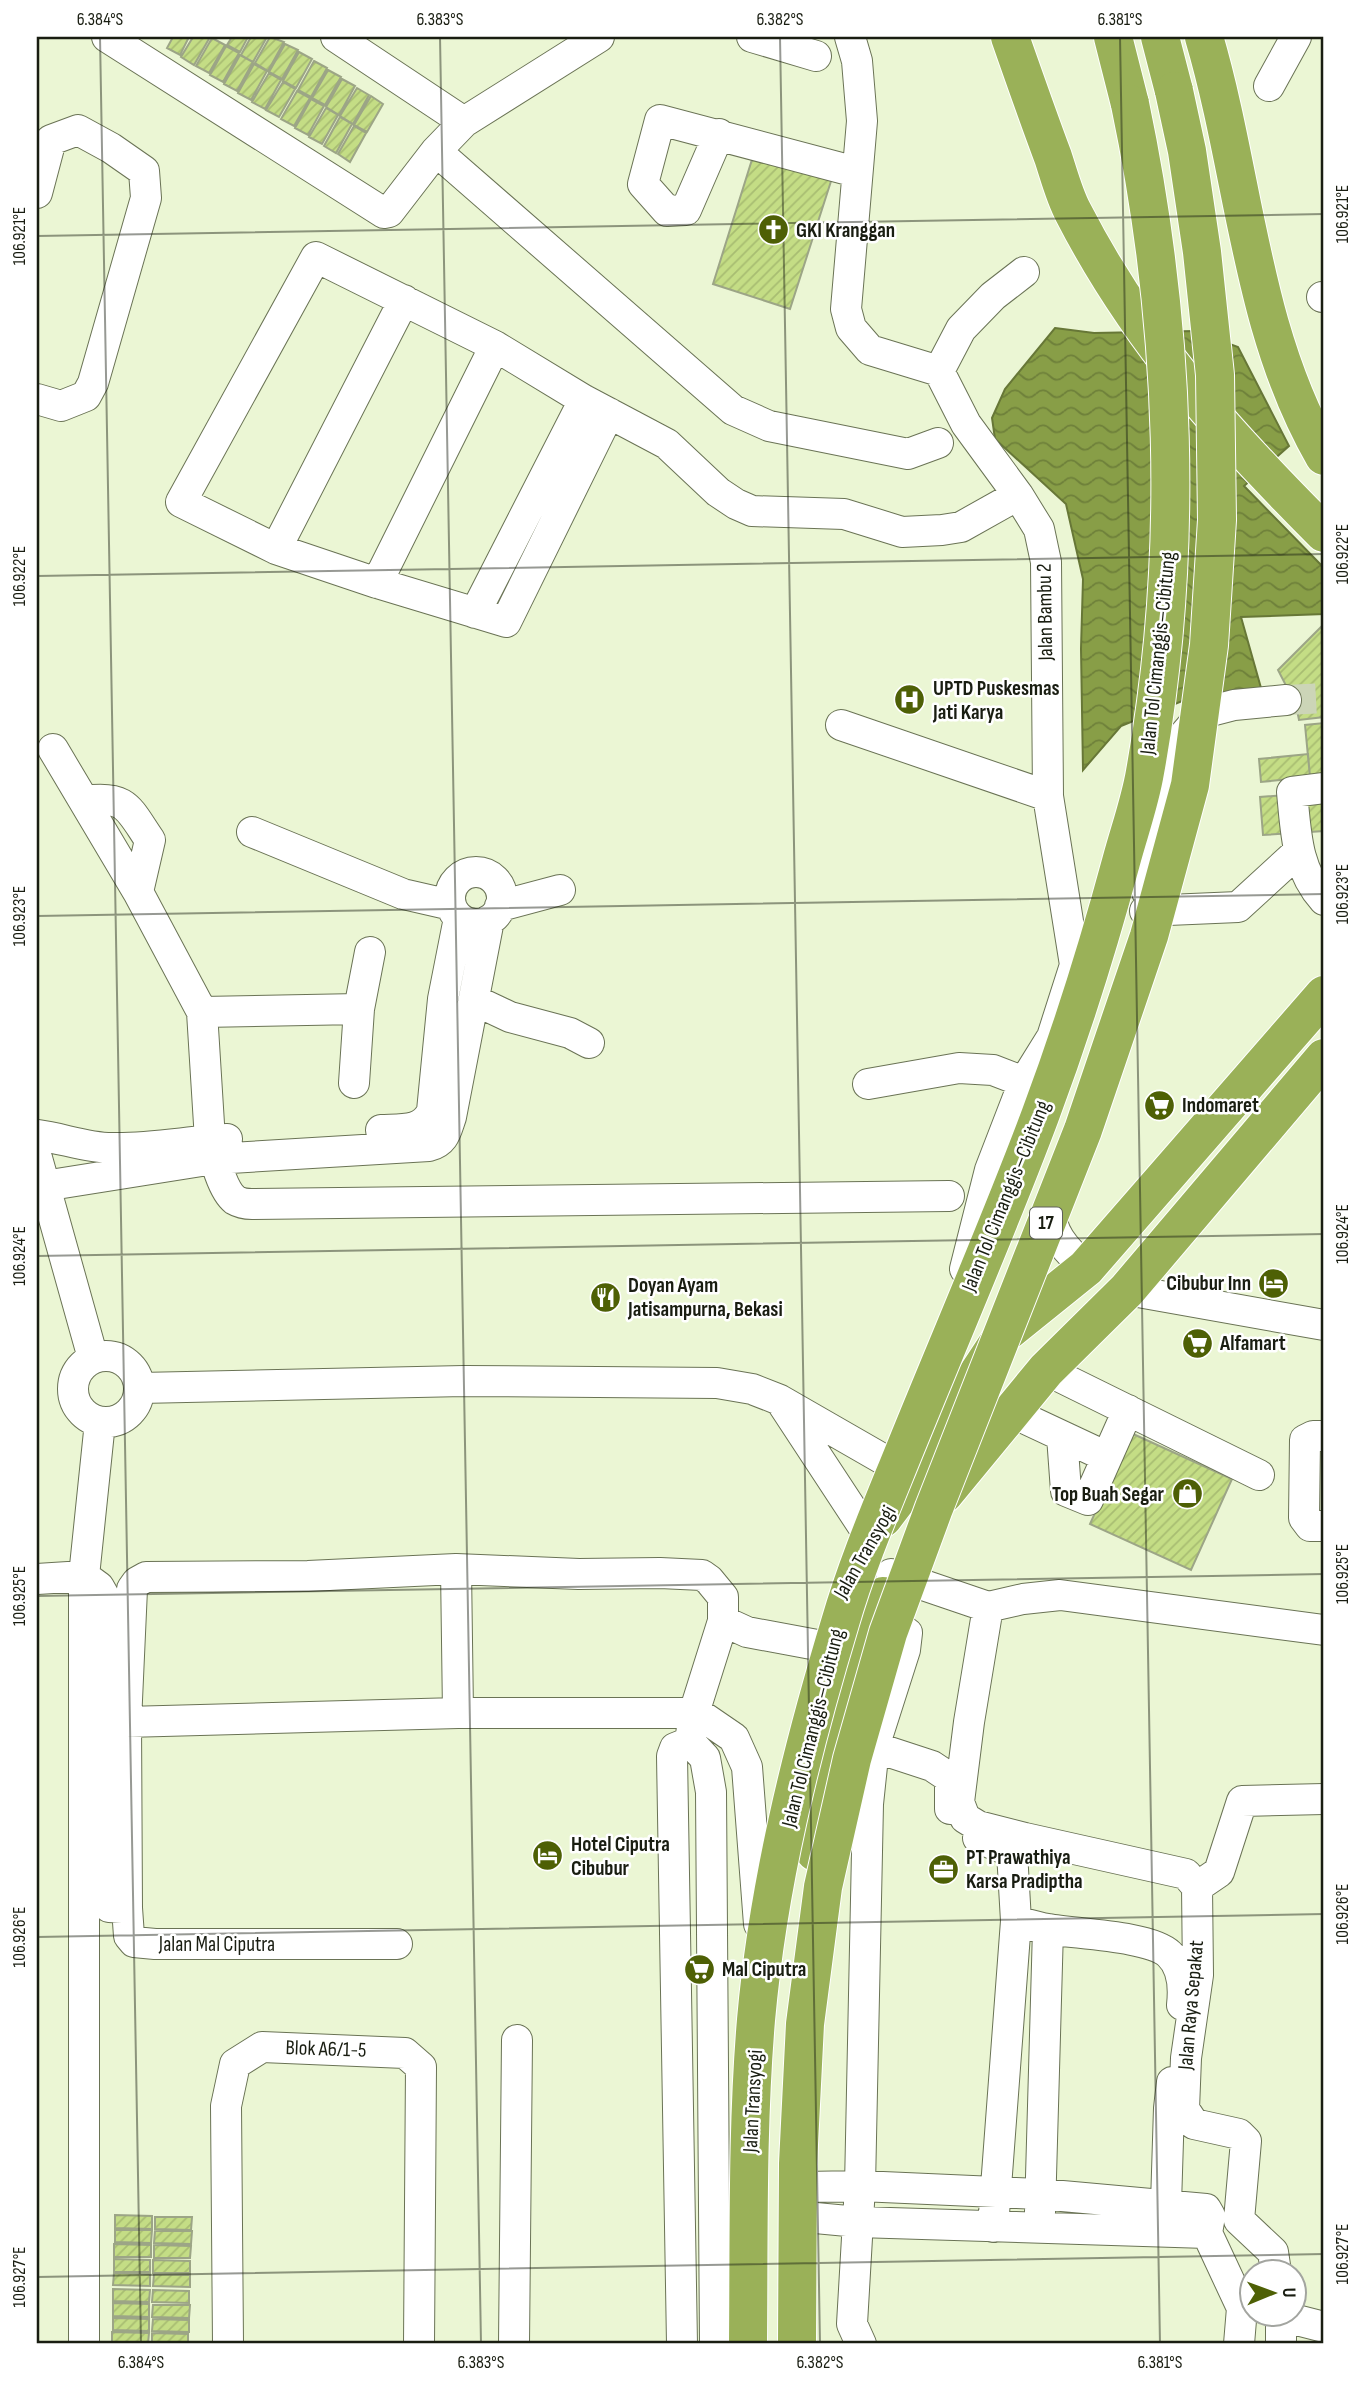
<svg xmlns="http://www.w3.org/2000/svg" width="1361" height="2381" viewBox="0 0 1361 2381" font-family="'Sofia Sans Condensed',sans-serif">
	<defs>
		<pattern id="water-waves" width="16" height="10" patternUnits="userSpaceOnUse" patternTransform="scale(1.75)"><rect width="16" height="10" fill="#889e47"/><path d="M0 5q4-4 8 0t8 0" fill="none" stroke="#6e803a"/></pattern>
		<pattern id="building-hatch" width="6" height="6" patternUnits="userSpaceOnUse" patternTransform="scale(1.75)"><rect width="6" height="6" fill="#c4dd85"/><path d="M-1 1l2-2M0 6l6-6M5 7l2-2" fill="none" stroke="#a8bd72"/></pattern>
	</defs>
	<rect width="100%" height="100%" fill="#ebf6d4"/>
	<!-- water -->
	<path fill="url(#water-waves)" stroke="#677737" stroke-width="2" d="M 1055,328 L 1094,333 L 1195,331 L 1238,347 L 1289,446 L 1244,486 L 1324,568 L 1324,614 L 1241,617 L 1261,688 L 1187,699 L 1121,726 L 1083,770 L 1081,649 L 1083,579 L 1066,504 L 995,439 L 992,418 L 1005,389 Z"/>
	<!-- building -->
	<path fill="url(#building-hatch)" stroke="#9ca586" stroke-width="2" d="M 173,37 L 189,37 L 180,55 L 167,48 Z
		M 193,37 L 210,37 L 194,65 L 181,57 Z
		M 232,37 L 248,37 L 240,52 L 227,45 Z
		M 251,37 L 267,37 L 253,62 L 241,55 Z
		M 270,37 L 284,42 L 268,71 L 255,63 Z
		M 212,38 L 225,45 L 209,73 L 196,66 Z
		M 285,44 L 298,50 L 282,79 L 269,72 Z
		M 226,46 L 239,53 L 223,82 L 210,75 Z
		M 299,52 L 312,59 L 296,88 L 283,81 Z
		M 240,55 L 253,62 L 237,91 L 224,84 Z
		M 314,61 L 327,68 L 311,97 L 298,90 Z
		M 254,64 L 267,71 L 251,100 L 238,93 Z
		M 328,70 L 341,77 L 325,105 L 312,98 Z
		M 269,73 L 281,80 L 265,109 L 252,102 Z
		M 342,79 L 355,86 L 339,115 L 326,107 Z
		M 283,82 L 295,89 L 279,117 L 266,110 Z
		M 357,88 L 369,95 L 353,124 L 340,116 Z
		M 297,91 L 310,98 L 294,126 L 281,119 Z
		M 371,96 L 383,104 L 367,132 L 354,125 Z
		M 311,99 L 324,106 L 308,135 L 295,128 Z
		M 326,108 L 338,115 L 322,144 L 309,137 Z
		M 340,117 L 352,124 L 336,153 L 324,146 Z
		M 354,126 L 366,133 L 350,162 L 338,154 Z
		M 755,150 L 833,175 L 790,309 L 713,284 Z
		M 1324,624 L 1324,717 L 1299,720 L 1296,705 L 1278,670 Z
		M 1324,723 L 1324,776 L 1310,777 L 1305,725 Z
		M 1308,754 L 1310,777 L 1261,782 L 1259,759 Z
		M 1324,792 L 1324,831 L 1263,835 L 1260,797 Z
		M 1131,1433 L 1232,1479 L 1191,1570 L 1090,1524 Z
		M 115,2215 L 152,2216 L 152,2229 L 115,2228 Z
		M 155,2217 L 192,2217 L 191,2230 L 155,2229 Z
		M 115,2230 L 152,2230 L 151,2243 L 115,2242 Z
		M 155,2231 L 192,2231 L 191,2244 L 154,2243 Z
		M 114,2244 L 151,2245 L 151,2257 L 114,2257 Z
		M 154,2245 L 191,2246 L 190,2258 L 154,2258 Z
		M 114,2259 L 150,2260 L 150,2272 L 114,2272 Z
		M 153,2260 L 190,2261 L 190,2273 L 153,2273 Z
		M 114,2273 L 150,2274 L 150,2286 L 113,2285 Z
		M 154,2274 L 190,2275 L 190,2287 L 153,2286 Z
		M 113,2289 L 150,2290 L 149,2302 L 113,2301 Z
		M 153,2290 L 189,2291 L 189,2303 L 152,2302 Z
		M 113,2303 L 149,2304 L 149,2317 L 113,2316 Z
		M 153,2305 L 190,2305 L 189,2318 L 152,2317 Z
		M 113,2318 L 149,2319 L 149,2331 L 113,2330 Z
		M 153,2319 L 189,2320 L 189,2332 L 152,2331 Z
		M 112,2332 L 149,2333 L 148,2344 L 112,2344 Z
		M 152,2333 L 188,2334 L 188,2344 L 152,2344 Z"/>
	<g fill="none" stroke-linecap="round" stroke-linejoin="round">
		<!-- minor-tunnel -->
		<path stroke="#ccd5b7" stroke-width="30" stroke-dasharray="30 15" stroke-linecap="butt" d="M 1286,700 L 1324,698"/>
		<defs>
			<path id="minor" d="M 107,37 L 384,213 L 389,212 L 436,151 L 464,122 L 599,37
				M 336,37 L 464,122
				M 752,37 L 816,56
				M 850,37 L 857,61 L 862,121 L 846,309 L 851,328 L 870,350 L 939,371 L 966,424 L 1018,495 L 1039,529 L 1046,562 L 1048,796 L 1075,965 L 1052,1037 L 1024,1082 L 990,1170 L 965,1269
				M 1269,86 L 1296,37
				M 719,134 L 686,210 L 667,211 L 643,184 L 660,120 L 856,172
				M 436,151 L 733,410 L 769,426 L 908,454 L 938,443
				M 37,193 L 51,140 L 78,130 L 111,148 L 144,171 L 146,198 L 93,383 L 86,396 L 61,406 L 37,399
				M 1322,297 L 1324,297
				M 939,371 L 961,329 L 993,296 L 1024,272
				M 609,413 L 506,622 L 377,583 L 276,549 L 181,502 L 316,257 L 495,346 L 584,400 L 667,444 L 718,492 L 736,504 L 752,511 L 844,514 L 902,532 L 942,530 L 961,527 L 1018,495
				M 276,549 L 404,300
				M 377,583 L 495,346
				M 475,613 L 584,400
				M 841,725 L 1048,796
				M 53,749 L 138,892 L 202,1012 L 210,1140 C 214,1156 222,1190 235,1200 C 240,1203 246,1204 252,1204 L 949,1196
				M 1324,788 L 1292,792 C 1296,832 1296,869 1324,900
				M 84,801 C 127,795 128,808 150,840 L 138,892
				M 252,832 L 403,894 L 451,905
				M450 898a26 26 0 1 1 52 0a26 26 0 1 1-52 0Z
				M 1147,892 L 1158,800 L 1178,742 L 1203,713 L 1234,705 L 1286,700
				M 500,906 L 560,890
				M 1145,911 L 1238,907 L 1298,852
				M 474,1000 L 510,1017 L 570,1033 L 589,1043
				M 202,1012 L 359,1009 L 370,952
				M 354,1083 L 359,1009
				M 868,1084 L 959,1068 L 993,1070 L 1024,1082
				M 381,1130 C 401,1129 423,1132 432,1111 L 443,999 L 459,918
				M 37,1135 C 62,1138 86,1148 112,1148 C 150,1149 189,1141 227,1139
				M 37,1158 L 93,1358
				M 44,1186 L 214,1159 L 429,1146 C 445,1142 446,1131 451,1117 L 489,920
				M 1051,1202 C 1047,1231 1066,1250 1086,1268
				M 1127,1290 L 1324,1325
				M73 1389a33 33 0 1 1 66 0a33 33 0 1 1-66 0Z
				M 1046,1370 L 1259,1475
				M 140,1388 L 464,1381 L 717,1383 L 752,1389 L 780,1400 L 914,1477
				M 782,1403 L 870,1537
				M 1011,1412 L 1107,1457
				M 1062,1436 L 1066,1491 L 1088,1500 L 1128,1410
				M 1324,1436 L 1313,1436 L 1305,1440 L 1304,1518 L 1310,1526 L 1324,1526
				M 456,1569 L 458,1713
				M 891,1574 L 988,1607
				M 84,1576 L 84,2344
				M 84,1576 L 99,1587 L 108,1603 L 106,1891 L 109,1907 L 127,1908
				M 37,1579 L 84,1576 L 100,1422
				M 988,1607 L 969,1722 L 959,1802 L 965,1818 L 978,1826 L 1025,1838 L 1186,1874 L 1197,1887 L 1198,1975 L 1186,2058 L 1184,2109 L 1194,2124 L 1239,2134 L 1246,2141 L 1239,2220 L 1273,2252 L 1276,2272
				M 988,1607 L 1023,1599 L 1060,1595 L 1324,1630
				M 723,1621 L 747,1632 L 817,1645
				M 126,1722 L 127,1908 L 129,1936 L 134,1942 L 155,1944 L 397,1944
				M 690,1742 L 694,1713 L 723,1621 L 723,1597 L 709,1580 L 702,1575 L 660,1573 L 579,1574 L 456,1569 L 308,1576 L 146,1577 L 137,1582 L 132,1589 L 126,1722 L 458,1713 L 694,1713 L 699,1714 L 734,1738 L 747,1767 L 759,1924
				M 874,1747 L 932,1766 L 950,1778 L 950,1809
				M 978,1838 L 1012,1852 L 1016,1921 L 993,2227
				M 1197,1887 L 1219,1872 L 1242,1801 L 1324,1799
				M 1016,1921 C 1027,1924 1037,1927 1048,1929 C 1076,1934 1150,1936 1169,1954 C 1183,1967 1184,1987 1182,2005
				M 805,2187 L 860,2186 L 1040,2194 L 1206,2209 L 1210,2216 L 1207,2233 L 1242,2308 L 1239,2344
				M 1166,2204 L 1169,2108 L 1172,2082
				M 1040,2212 L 1048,1929
				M 805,2217 L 858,2222 L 1207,2233
				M 1281,2314 L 1281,2344
				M 1281,2316 L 1324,2327
				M 228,2344 L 226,2106 L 235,2064 L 262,2047 L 405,2053 L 421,2067 L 419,2344
				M 514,2344 L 517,2040
				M 682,2344 L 672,1756 L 675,1748 L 690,1742 L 705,1758 L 711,1792 L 715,2344
				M 861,2344 L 852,2324 L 860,2186 L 868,1804 L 874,1747 L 905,1650 L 907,1633 L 899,1628 L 877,1645"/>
			<path id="highway" d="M 1010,37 C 1024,77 1038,117 1053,157 C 1059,175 1064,195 1073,212 C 1138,339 1224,433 1324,533
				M 1113,37 L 1130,104
				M 1160,37 L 1174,91
				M 1204,37 C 1245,176 1250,328 1324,456
				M 944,1494 L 1046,1370 L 1127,1290 L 1324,1058
				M 883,1518 L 914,1477 L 948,1419 L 1004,1334 L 1086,1268 L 1324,995
				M 815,1852 C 828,1764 851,1680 883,1596"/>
		</defs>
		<!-- minor casing -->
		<use href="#minor" stroke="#6a7355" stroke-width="32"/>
		<!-- highway casing -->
		<use href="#highway" stroke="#fff" stroke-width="40"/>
		<!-- minor -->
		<use href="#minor" stroke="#fff" stroke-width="30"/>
		<!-- highway -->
		<use href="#highway" stroke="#9ab158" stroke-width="38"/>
		<defs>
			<path id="highway-bridge" d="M 748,2344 C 749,2236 747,2127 756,2020 C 768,1885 801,1752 840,1623 C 857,1564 882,1506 905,1449 C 950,1338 998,1228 1040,1116 C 1071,1033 1098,947 1121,862 C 1129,832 1140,802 1145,772 C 1185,551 1176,323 1130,104
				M 797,2344 L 798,2164 L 805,2024 L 823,1887 L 852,1759 L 888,1633 L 934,1508 L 1083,1130 L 1149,936 L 1190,785 L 1209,645 L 1217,520 L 1215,375 L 1202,252 L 1187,151 L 1174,91"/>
		</defs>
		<!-- highway-bridge casing -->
		<use href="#highway-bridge" stroke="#fff" stroke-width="40" stroke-linecap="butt"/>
		<!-- highway-bridge -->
		<use href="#highway-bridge" stroke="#9ab158" stroke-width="38"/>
	</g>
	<!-- ticks -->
	<path fill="none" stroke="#191d11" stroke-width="2" stroke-opacity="0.45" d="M 100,37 L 141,2344M 440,37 L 481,2344M 780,37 L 820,2344M 1120,37 L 1160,2344M 37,236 L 1324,214M 37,576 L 1324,554M 37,916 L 1324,894M 37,1256 L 1324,1234M 37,1596 L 1324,1574M 37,1937 L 1324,1914M 37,2277 L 1324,2254"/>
	<!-- icons -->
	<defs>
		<symbol id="church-disc" viewBox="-11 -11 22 22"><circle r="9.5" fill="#4e6005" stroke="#fff"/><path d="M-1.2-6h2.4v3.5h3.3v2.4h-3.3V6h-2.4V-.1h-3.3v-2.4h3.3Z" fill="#fff"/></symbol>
		<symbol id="hospital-disc" viewBox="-11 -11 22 22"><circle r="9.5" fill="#4e6005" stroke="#fff"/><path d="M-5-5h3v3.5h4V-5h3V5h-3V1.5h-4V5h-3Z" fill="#fff"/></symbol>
		<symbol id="supermarket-disc" viewBox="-11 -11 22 22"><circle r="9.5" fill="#4e6005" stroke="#fff"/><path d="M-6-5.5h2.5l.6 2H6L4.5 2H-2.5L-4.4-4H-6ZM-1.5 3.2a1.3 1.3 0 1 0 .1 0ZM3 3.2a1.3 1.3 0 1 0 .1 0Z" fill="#fff"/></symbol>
		<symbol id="hotel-disc" viewBox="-11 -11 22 22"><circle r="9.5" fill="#4e6005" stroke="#fff"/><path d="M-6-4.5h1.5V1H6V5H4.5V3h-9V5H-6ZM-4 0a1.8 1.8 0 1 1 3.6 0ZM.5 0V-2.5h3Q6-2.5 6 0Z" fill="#fff"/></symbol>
		<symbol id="restaurant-disc" viewBox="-11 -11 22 22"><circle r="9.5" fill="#4e6005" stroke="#fff"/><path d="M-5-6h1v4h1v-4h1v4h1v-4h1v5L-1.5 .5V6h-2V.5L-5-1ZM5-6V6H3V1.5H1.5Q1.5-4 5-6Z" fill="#fff"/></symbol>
		<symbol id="shop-disc" viewBox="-11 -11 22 22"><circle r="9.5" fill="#4e6005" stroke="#fff"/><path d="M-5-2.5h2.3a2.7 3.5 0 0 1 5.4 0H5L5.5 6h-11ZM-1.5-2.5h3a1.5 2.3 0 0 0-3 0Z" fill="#fff"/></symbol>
		<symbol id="office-disc" viewBox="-11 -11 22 22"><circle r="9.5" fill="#4e6005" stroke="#fff"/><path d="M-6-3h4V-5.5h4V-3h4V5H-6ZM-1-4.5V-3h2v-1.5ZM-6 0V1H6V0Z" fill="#fff"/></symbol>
	</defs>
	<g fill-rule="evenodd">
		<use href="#church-disc" x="756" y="212" width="35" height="35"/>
		<use href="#hospital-disc" x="892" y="682" width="35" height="35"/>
		<use href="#supermarket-disc" x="1142" y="1088" width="35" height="35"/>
		<use href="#hotel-disc" x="1256" y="1266" width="35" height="35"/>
		<use href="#restaurant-disc" x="588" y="1280" width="35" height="35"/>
		<use href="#supermarket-disc" x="1180" y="1326" width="35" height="35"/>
		<use href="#shop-disc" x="1170" y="1476" width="35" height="35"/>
		<use href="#hotel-disc" x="530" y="1838" width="35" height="35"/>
		<use href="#office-disc" x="926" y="1852" width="35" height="35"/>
		<use href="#supermarket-disc" x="682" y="1952" width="35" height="35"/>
	</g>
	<g text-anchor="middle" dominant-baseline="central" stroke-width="5" stroke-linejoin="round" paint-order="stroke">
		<!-- shield labels -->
		<rect fill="#fff" stroke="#5e6158" stroke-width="2" x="1030" y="1207.5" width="32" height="31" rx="5"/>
		<g font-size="19" font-weight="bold" fill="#191d11">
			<text x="1046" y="1223">17</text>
		</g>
		<!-- poi labels -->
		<g font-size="21" font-weight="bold" fill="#191d11" stroke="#fff" text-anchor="start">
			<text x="796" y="230">GKI Kranggan</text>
			<text x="933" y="688">UPTD Puskesmas<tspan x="933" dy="24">Jati Karya</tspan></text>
			<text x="1182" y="1105">Indomaret</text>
			<text x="1251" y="1283" text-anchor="end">Cibubur Inn</text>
			<text x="628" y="1285">Doyan Ayam<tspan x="628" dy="24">Jatisampurna, Bekasi</tspan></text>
			<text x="1220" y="1343">Alfamart</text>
			<text x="1164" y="1494" text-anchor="end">Top Buah Segar</text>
			<text x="571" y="1844">Hotel Ciputra<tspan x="571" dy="24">Cibubur</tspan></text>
			<text x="966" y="1857">PT Prawathiya<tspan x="966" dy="24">Karsa Pradiptha</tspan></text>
			<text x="722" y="1969">Mal Ciputra</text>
		</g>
		<!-- street labels -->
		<g font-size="21" fill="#191d11" stroke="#fff">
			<text transform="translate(1045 612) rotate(-91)">Jalan Bambu 2</text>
			<text transform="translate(1158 653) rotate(-84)">Jalan Tol Cimanggis–Cibitung</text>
			<text transform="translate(1006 1196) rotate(-68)">Jalan Tol Cimanggis–Cibitung</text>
			<text transform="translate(865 1552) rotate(-60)">Jalan Transyogi</text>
			<text transform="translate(813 1728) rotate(-76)">Jalan Tol Cimanggis–Cibitung</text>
			<text x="217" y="1944">Jalan Mal Ciputra</text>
			<text transform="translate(1191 2005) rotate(-85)">Jalan Raya Sepakat</text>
			<text transform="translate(326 2049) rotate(2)">Blok A6/1-5</text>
			<text transform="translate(753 2101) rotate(-87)">Jalan Transyogi</text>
		</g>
	</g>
	<!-- border -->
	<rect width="1361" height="2381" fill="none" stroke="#ffffff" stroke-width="77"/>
	<!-- north arrow -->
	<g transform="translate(1273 2293) rotate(89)"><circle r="33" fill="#ffffff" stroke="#a3a5a0" stroke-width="2"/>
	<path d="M0-5L12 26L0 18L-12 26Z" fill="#4e6005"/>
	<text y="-10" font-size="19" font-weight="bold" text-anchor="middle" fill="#191d11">U</text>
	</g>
	<rect x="38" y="38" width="1284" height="2304" fill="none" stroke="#191d11" stroke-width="2.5"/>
	<g font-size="18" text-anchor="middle" fill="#191d11">
		<text x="100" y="25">6.384°S</text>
		<text x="440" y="25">6.383°S</text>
		<text x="780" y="25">6.382°S</text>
		<text x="1120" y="25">6.381°S</text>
		<text transform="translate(1342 214) rotate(-90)" y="6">106.921°E</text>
		<text transform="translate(19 236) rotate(-90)" y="6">106.921°E</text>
		<text transform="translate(1342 554) rotate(-90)" y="6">106.922°E</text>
		<text transform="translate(19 576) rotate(-90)" y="6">106.922°E</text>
		<text transform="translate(1342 894) rotate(-90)" y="6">106.923°E</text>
		<text transform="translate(19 916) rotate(-90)" y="6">106.923°E</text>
		<text transform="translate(1342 1234) rotate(-90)" y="6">106.924°E</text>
		<text transform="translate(19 1256) rotate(-90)" y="6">106.924°E</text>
		<text transform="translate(1342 1574) rotate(-90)" y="6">106.925°E</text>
		<text transform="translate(19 1596) rotate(-90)" y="6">106.925°E</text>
		<text transform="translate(1342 1914) rotate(-90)" y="6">106.926°E</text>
		<text transform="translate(19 1937) rotate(-90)" y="6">106.926°E</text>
		<text transform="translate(1342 2254) rotate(-90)" y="6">106.927°E</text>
		<text transform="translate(19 2277) rotate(-90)" y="6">106.927°E</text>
		<text x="141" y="2368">6.384°S</text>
		<text x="481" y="2368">6.383°S</text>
		<text x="820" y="2368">6.382°S</text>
		<text x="1160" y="2368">6.381°S</text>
	</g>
</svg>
